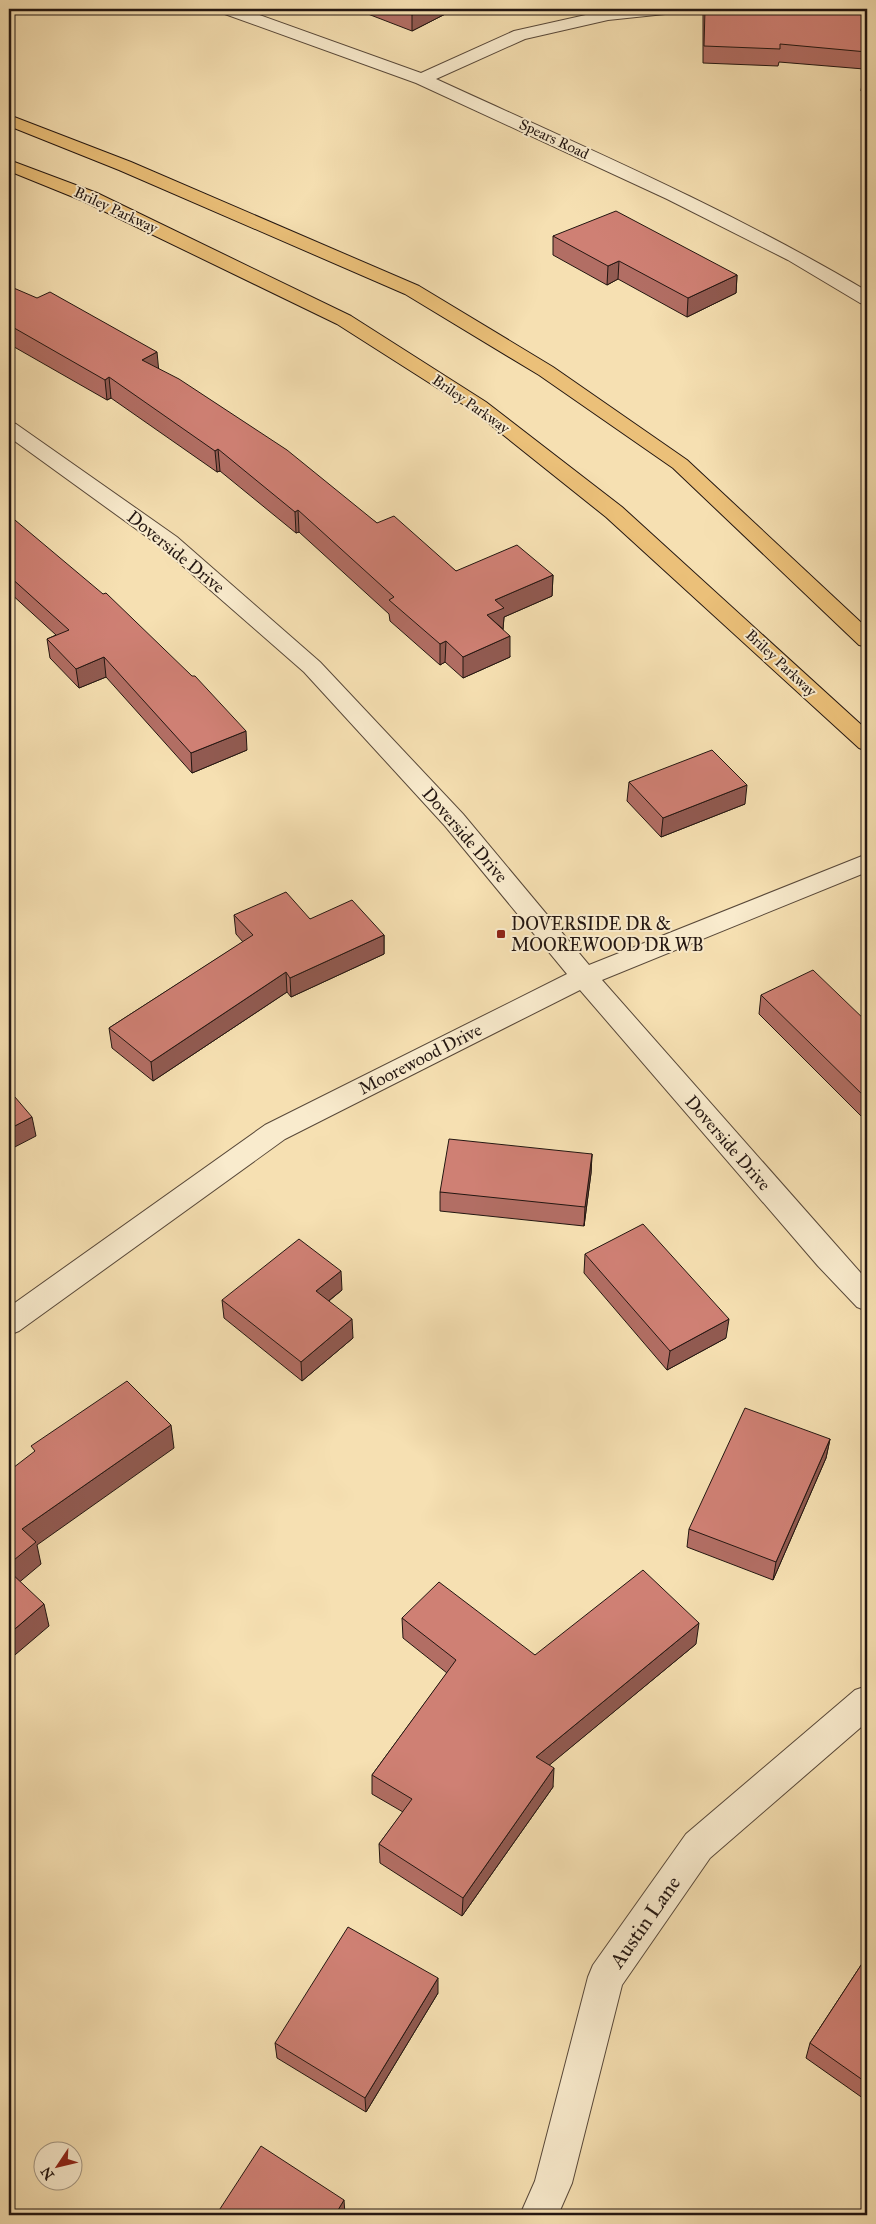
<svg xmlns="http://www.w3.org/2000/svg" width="876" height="2224" viewBox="0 0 876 2224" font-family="'IM FELL Great Primer',serif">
	<rect width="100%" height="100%" fill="#f6e0b2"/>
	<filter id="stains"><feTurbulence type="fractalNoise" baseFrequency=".004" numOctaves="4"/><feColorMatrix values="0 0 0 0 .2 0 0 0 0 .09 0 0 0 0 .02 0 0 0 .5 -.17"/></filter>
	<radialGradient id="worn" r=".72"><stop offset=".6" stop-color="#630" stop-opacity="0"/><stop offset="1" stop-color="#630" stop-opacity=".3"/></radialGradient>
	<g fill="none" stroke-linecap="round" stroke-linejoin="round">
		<defs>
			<path id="minor" d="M 220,9 L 243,9 L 421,73 L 514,31 L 608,10 L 673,9 L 671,13 L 665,14 L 608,20 L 525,39 L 436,79 C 582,146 729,209 867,291 L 867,305 L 860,303 L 788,260 L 667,199 L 416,83 L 222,13 Z
				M 9,422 L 16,424 L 177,537 L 320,662 L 463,814 L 589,965 L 867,854 L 867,872 L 602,980 L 867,1280 L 867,1311 L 857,1307 L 818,1266 L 580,990 L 285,1139 L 19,1331 L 9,1335 L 9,1307 L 265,1125 L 567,974 L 445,826 L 304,672 L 161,547 L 9,437 Z
				M 867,1686 L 867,1722 L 710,1858 L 622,1985 L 572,2183 L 558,2215 L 520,2215 L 535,2181 L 588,1977 L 593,1965 L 686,1834 L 855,1690 Z"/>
			<path id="highway" d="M 9,115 L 131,162 L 419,286 L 553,367 L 687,460 L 867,628 L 867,647 L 859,645 L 673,468 L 539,375 L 405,294 L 119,170 L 9,126 Z
				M 9,160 L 97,193 L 351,316 L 486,402 L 622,507 L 867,730 L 867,751 L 859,748 L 606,517 L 472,410 L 337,324 L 83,201 L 9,171 Z"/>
		</defs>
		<!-- minor casing -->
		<use href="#minor" stroke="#584839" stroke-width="2"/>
		<!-- highway casing -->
		<use href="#highway" stroke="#231611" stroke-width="2"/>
		<!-- minor -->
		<use href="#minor" fill="#f9ebcd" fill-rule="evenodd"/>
		<!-- highway -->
		<use href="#highway" fill="#ebc079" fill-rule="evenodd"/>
	</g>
	<!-- wall -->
	<path fill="#b26e64" stroke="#231611" d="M 355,9 L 455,9 L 412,31 Z
		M 703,9 L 867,9 L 867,92 L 861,91 L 864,69 L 779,62 L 778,66 L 703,63 Z
		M 553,236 L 737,275 L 736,293 L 687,317 L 618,279 L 607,285 L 553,255 Z
		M 9,286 L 159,369 L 377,523 L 456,571 L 553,575 L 552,596 L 504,617 L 503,629 L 510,657 L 463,678 L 445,662 L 440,665 L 390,621 L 389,614 L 299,532 L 296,533 L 220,471 L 217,472 L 111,398 L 107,400 L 9,344 Z
		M 9,515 L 247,750 L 192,773 L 106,677 L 79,688 L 50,658 L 47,639 L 56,635 L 9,592 Z
		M 629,782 L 745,804 L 661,837 L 627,801 Z
		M 234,915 L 310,919 L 384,935 L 384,954 L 291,997 L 287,992 L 153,1081 L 112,1048 L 109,1028 L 243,942 L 236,934 Z
		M 761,995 L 867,1022 L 867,1122 L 759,1014 Z
		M 592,1154 L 591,1173 L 584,1226 L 440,1211 L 440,1192 Z
		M 585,1254 L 726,1338 L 667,1370 L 584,1273 Z
		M 342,1290 L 329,1301 L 353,1338 L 302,1381 L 224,1318 L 222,1300 Z
		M 830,1439 L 826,1458 L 773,1580 L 687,1547 L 689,1529 Z
		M 402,1618 L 535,1655 L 696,1644 L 549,1765 L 553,1787 L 462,1916 L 380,1863 L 379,1844 L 403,1812 L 372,1794 L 372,1775 L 447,1673 L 403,1638 Z
		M 867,1956 L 867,2101 L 806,2058 L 810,2043 Z
		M 438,1993 L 366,2112 L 277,2058 L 275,2043 Z"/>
	<!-- shaded-wall -->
	<path fill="#915a51" stroke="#231611" d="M 423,9 L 455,9 L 412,31 L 412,15 Z
		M 619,261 L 618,279 L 607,285 L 608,266 Z
		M 737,275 L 736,293 L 687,317 L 688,298 Z
		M 157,352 L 159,373 L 142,360 Z
		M 109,377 L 111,398 L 107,400 L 105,380 Z
		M 218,449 L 220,471 L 217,472 L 215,451 Z
		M 298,510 L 299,532 L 296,533 L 295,512 Z
		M 553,575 L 552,596 L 504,617 L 503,629 L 487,615 L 495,600 Z
		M 510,636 L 510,657 L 463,678 L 463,657 Z
		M 446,641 L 445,662 L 440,665 L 440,644 Z
		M 104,657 L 106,677 L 79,688 L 76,669 Z
		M 246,731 L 247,750 L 192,773 L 191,753 Z
		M 747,785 L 745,804 L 661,837 L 663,818 Z
		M 384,935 L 384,954 L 291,997 L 290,978 Z
		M 286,972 L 287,992 L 153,1081 L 151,1062 Z
		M 32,1117 L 36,1136 L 9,1150 L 9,1129 Z
		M 592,1154 L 591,1173 L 584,1226 L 585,1207 Z
		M 341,1271 L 342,1290 L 317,1310 L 316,1291 Z
		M 352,1319 L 353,1338 L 302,1381 L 301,1362 Z
		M 729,1319 L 726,1338 L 667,1370 L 670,1351 Z
		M 171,1425 L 174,1448 L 37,1545 L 41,1564 L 10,1590 L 9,1584 L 9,1564 L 22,1529 Z
		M 830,1439 L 826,1458 L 773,1580 L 776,1562 Z
		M 44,1604 L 49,1626 L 9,1660 L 9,1634 Z
		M 699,1623 L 696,1644 L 535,1777 L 536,1757 Z
		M 554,1768 L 553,1787 L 462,1916 L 463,1898 Z
		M 438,1978 L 438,1993 L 366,2112 L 365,2098 Z
		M 344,2200 L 345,2214 L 344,2215 L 335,2215 Z"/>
	<!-- building -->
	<path fill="#cf8074" stroke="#231611" d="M 397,9 L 423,9 L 412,15 Z
		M 705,9 L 842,9 L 867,11 L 867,52 L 780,44 L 780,49 L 704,46 Z
		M 867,54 L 867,74 L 863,74 Z
		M 616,211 L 737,275 L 688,298 L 619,261 L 608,266 L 553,236 Z
		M 9,286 L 37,298 L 50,292 L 157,352 L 142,360 L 179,379 L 287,450 L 377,523 L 394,516 L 456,571 L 517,545 L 553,575 L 495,600 L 504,608 L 487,615 L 510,636 L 463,657 L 446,641 L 440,644 L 389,600 L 394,597 L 298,510 L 295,512 L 218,449 L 215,451 L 109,377 L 105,380 L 9,325 Z
		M 9,515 L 103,594 L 106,593 L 192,676 L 195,676 L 246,731 L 191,753 L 104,657 L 76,669 L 47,639 L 69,630 L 9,576 Z
		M 712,750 L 747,785 L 663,818 L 629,782 Z
		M 286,892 L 310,919 L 352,900 L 384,935 L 290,978 L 286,972 L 151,1062 L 109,1028 L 253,935 L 234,915 Z
		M 813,970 L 867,1022 L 867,1099 L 761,995 Z
		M 9,1090 L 32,1117 L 9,1129 Z
		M 449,1139 L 592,1154 L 585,1207 L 440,1192 Z
		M 643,1224 L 729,1319 L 670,1351 L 585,1254 Z
		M 299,1239 L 341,1271 L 316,1291 L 352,1319 L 301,1362 L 222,1300 Z
		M 127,1381 L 171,1425 L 22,1529 L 36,1542 L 9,1564 L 9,1471 L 35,1451 L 31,1446 Z
		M 745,1408 L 830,1439 L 776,1562 L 689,1529 Z
		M 643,1570 L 699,1623 L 536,1757 L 554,1768 L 463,1898 L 379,1844 L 412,1799 L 372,1775 L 456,1660 L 402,1618 L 439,1582 L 535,1655 Z
		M 9,1571 L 44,1604 L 9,1634 Z
		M 348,1927 L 438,1978 L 365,2098 L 275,2043 Z
		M 867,1956 L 867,2083 L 810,2043 Z
		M 261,2146 L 344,2200 L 335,2215 L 216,2215 Z"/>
	<!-- markers -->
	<rect fill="#8f2418" stroke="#f9ebcd" stroke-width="2" x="496" y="929" width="10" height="10" rx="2.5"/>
	<g text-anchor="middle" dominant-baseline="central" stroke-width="4" stroke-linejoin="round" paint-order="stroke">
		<!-- far-street labels -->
		<g font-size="15" fill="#231611" stroke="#f9ebcd">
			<text transform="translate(554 139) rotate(25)">Spears Road</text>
			<text transform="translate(116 210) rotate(25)">Briley Parkway</text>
			<text transform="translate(471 404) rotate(35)">Briley Parkway</text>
			<text transform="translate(781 663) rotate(43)">Briley Parkway</text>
		</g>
		<!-- street labels -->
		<g font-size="18" fill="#231611" stroke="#f9ebcd">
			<text transform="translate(176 552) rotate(39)">Doverside Drive</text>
			<text transform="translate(465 835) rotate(49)">Doverside Drive</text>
			<text transform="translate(420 1059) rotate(-27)">Moorewood Drive</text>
			<text transform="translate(728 1143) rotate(49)">Doverside Drive</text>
		</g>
		<!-- poi labels -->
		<g font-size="18" fill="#231611" stroke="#f9ebcd" text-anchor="start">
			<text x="511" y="924">DOVERSIDE DR &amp;<tspan x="511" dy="21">MOOREWOOD DR WB</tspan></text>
		</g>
		<!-- near-street labels -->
		<g font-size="21" fill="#231611" stroke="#f9ebcd">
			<text transform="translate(645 1922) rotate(-55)">Austin Lane</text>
		</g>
	</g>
	<!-- margin -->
	<rect width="876" height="2224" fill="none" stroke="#f6e0b2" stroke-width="30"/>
	<rect x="10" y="10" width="856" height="2204" fill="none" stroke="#231611" stroke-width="2.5"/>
	<rect x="15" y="15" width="846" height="2194" fill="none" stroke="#231611"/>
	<!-- north arrow -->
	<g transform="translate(58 2166) rotate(235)"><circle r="24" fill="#f9ebcd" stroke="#a39682"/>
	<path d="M0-4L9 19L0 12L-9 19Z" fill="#8f2418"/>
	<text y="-8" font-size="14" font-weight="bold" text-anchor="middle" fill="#231611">N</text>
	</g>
	<rect width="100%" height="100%" filter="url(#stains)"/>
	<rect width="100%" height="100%" fill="url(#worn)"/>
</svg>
